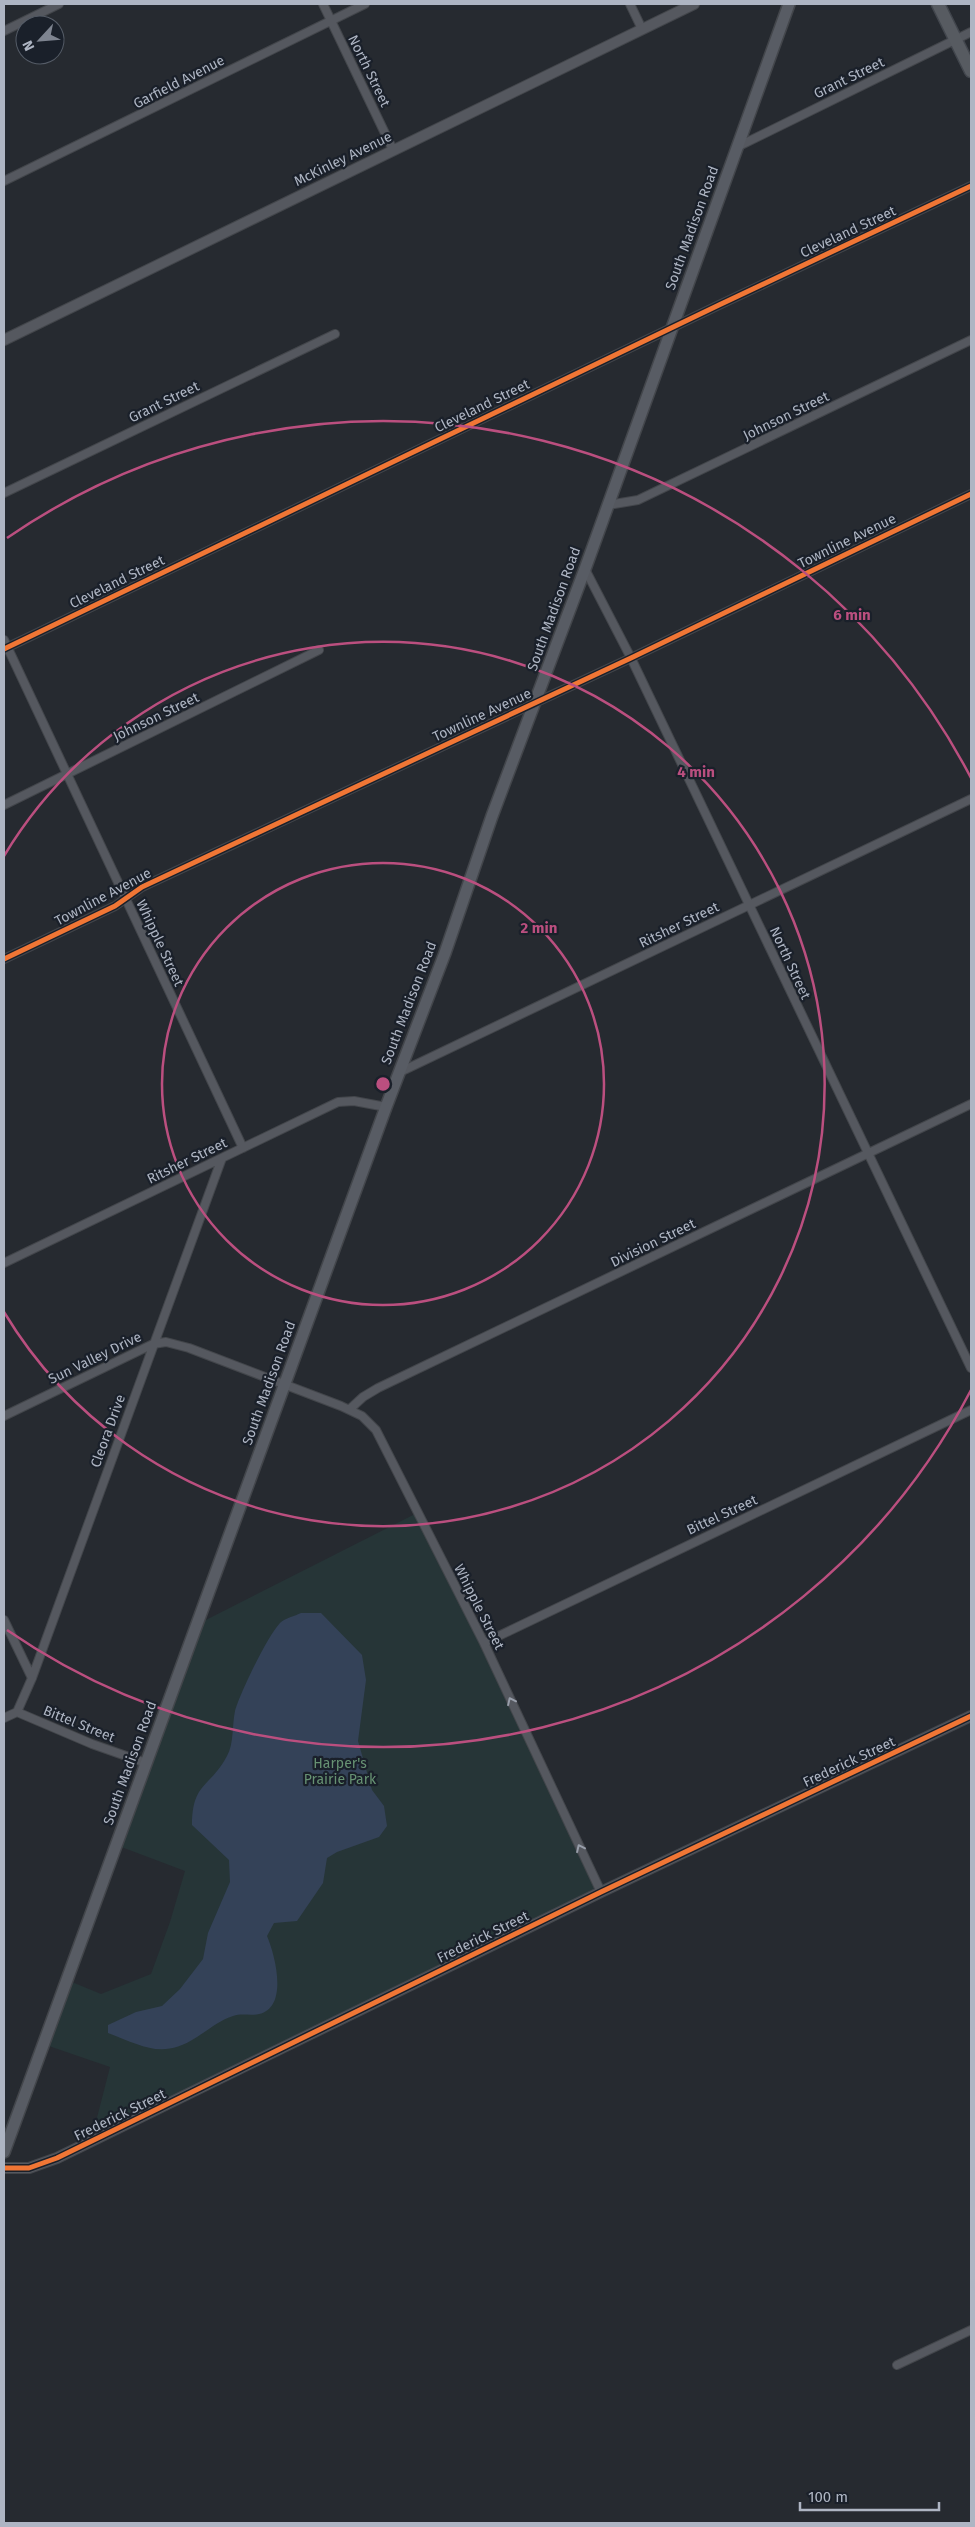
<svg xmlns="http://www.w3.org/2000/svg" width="975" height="2527" viewBox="0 0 975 2527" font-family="'Fira Sans',sans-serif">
	<rect width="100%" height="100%" fill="#262a30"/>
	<!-- green -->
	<path fill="#263537" d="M 417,1513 L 601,1892 L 91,2141 L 110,2067 L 43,2044 L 67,1980 L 101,1994 L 151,1974 L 170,1922 L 185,1871 L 116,1845 L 196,1625 Z"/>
	<!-- water -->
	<path fill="#344258" d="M 301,1613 L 321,1613 L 362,1655 L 366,1680 L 358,1741 L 372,1790 L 384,1806 L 387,1826 L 379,1837 L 337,1852 L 327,1858 L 323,1883 L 297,1921 L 274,1923 L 267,1936 C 275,1955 289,2007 259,2014 C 251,2016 241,2013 233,2016 C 220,2020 208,2030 197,2037 C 162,2060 143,2046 108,2033 L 108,2025 L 136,2012 L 162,2006 L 180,1989 L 203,1959 L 208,1933 L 230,1882 L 229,1860 L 192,1825 C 192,1782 211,1787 227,1756 C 234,1744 232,1725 235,1711 C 240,1693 267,1637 280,1623 C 285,1618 295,1616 301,1613 Z"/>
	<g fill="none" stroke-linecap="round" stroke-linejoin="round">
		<defs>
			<path id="minor" d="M 323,4 L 393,150
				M 630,4 L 642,29
				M 4,31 L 59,4
				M 737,147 L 971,32
				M 4,181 L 365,4
				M 4,493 L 335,334
				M 608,505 L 638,500 L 971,340
				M 585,569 L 631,658 L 971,1368
				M 4,640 L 243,1148
				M 4,649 L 719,305 L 971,186
				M 4,805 L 319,650
				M 4,959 L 115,906 L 142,887 L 631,658 L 971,494
				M 398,1073 L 971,799
				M 4,1263 L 338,1102 L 354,1101 L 386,1107
				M 350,1409 L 363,1397 L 378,1388 L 971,1104
				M 4,1416 L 153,1344 L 166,1342 L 189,1348 L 341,1406 L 362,1416 L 376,1430 L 484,1643 L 601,1892
				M 4,1620 L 32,1678
				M 484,1643 L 971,1410
				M 17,1712 L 32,1678 L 222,1158
				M 4,1718 L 17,1712 L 92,1744 L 146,1763
				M 897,2365 L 971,2330"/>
			<path id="tertiary" d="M 4,340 L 694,4
				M 4,2168 L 29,2168 L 57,2158 L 601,1892 L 971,1716"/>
			<path id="secondary" d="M 4,2152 L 386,1107 L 445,953 L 492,816 L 585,569 L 789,4"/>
			<path id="primary" d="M 938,4 L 971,71"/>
		</defs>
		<!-- minor casing -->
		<use href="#minor" stroke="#43464b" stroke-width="10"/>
		<!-- tertiary casing -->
		<use href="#tertiary" stroke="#43464b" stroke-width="12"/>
		<!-- secondary casing -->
		<use href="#secondary" stroke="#43464b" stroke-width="14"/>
		<!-- primary casing -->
		<use href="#primary" stroke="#42464d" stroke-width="15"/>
		<!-- minor -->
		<use href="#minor" stroke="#55585f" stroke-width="8"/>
		<!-- tertiary -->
		<use href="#tertiary" stroke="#55585f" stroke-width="10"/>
		<!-- secondary -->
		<use href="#secondary" stroke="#585c64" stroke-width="11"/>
		<!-- primary -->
		<use href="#primary" stroke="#575b61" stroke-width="12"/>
		<defs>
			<path id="cycleway" d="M 4,649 L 719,305 L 971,186
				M 4,959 L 115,906 L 142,887 L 631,658 L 971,494
				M 4,2168 L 29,2168 L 57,2158 L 601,1892 L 971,1716"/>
		</defs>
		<!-- cycleway casing -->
		<use href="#cycleway" stroke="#1a202a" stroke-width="8"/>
		<!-- cycleway -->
		<use href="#cycleway" stroke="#f07635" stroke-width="5"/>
	</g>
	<!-- one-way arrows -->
	<defs><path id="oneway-chevron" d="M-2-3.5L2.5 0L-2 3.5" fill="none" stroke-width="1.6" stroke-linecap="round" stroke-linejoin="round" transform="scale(1.25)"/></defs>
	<g stroke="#989eaa">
		<use href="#oneway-chevron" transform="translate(511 1701) rotate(-115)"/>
		<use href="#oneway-chevron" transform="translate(580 1848) rotate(-115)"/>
	</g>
	<!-- distance rings -->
	<g fill="none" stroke="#bb4f7f" stroke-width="2.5">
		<circle cx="383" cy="1084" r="221"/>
		<path d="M4 856A442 442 0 1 1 4 1312"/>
		<path d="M971 1390A663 663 0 0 1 7 1630M7 538A663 663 0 0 1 971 778"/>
	</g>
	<g text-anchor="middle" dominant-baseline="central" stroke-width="4.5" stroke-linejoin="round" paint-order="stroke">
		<!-- street labels -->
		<g font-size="14" fill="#aeb5c3" stroke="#1a202a">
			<text transform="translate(369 71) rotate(64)">North Street</text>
			<text transform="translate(849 78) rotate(-26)">Grant Street</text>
			<text transform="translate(179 82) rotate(-27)">Garfield Avenue</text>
			<text transform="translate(343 159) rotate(-26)">McKinley Avenue</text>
			<text transform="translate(692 228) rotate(-70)">South Madison Road</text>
			<text transform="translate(848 232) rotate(-25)">Cleveland Street</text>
			<text transform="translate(164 402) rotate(-26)">Grant Street</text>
			<text transform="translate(482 406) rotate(-26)">Cleveland Street</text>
			<text transform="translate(786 416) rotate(-26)">Johnson Street</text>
			<text transform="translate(847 541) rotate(-26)">Townline Avenue</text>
			<text transform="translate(117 582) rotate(-26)">Cleveland Street</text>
			<text transform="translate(554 609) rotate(-70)">South Madison Road</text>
			<text transform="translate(482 715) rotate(-25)">Townline Avenue</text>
			<text transform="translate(156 717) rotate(-26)">Johnson Street</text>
			<text transform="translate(103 897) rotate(-28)">Townline Avenue</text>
			<text transform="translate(679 925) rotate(-26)">Ritsher Street</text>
			<text transform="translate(160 943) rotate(65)">Whipple Street</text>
			<text transform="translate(790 963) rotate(65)">North Street</text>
			<text transform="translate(409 1003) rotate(-69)">South Madison Road</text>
			<text transform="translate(187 1161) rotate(-26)">Ritsher Street</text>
			<text transform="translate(653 1243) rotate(-26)">Division Street</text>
			<text transform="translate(95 1358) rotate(-26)">Sun Valley Drive</text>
			<text transform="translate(269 1383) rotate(-70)">South Madison Road</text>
			<text transform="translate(108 1431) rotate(-70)">Cleora Drive</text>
			<text transform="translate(722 1515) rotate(-25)">Bittel Street</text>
			<text transform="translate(479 1607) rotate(63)">Whipple Street</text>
			<text transform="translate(79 1724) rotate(22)">Bittel Street</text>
			<text transform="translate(849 1762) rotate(-25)">Frederick Street</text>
			<text transform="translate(130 1763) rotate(-70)">South Madison Road</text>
			<text transform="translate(483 1937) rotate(-26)">Frederick Street</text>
			<text transform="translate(120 2115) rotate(-26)">Frederick Street</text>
		</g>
		<!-- park labels -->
		<g font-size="14" fill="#679273" stroke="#1a202a">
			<text x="340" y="1763">Harper's<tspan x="340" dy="16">Prairie Park</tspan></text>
		</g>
	</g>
	<circle cx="383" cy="1084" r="8" fill="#bb4f7f" stroke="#1a202a" stroke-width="2.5"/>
	<g font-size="15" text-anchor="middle" font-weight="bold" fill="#bb4f7f" stroke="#1a202a" stroke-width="4.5" stroke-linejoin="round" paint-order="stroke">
		<text x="852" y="620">6 min</text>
		<text x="696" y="777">4 min</text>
		<text x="539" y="933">2 min</text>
	</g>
	<!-- border -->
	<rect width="975" height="2527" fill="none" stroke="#aeb5c3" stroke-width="10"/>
	<!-- north arrow -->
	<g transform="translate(40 40) rotate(244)"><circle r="24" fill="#1a202a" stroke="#555c67"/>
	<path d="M0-4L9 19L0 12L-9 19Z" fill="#7e8490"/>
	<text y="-8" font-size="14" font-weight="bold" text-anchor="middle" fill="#aeb5c3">N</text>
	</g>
	<!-- scale -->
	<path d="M800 2502v8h139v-8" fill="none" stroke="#aeb5c3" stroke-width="2.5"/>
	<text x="808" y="2502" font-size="15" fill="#aeb5c3" stroke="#1a202a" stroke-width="4" paint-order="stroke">100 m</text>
</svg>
